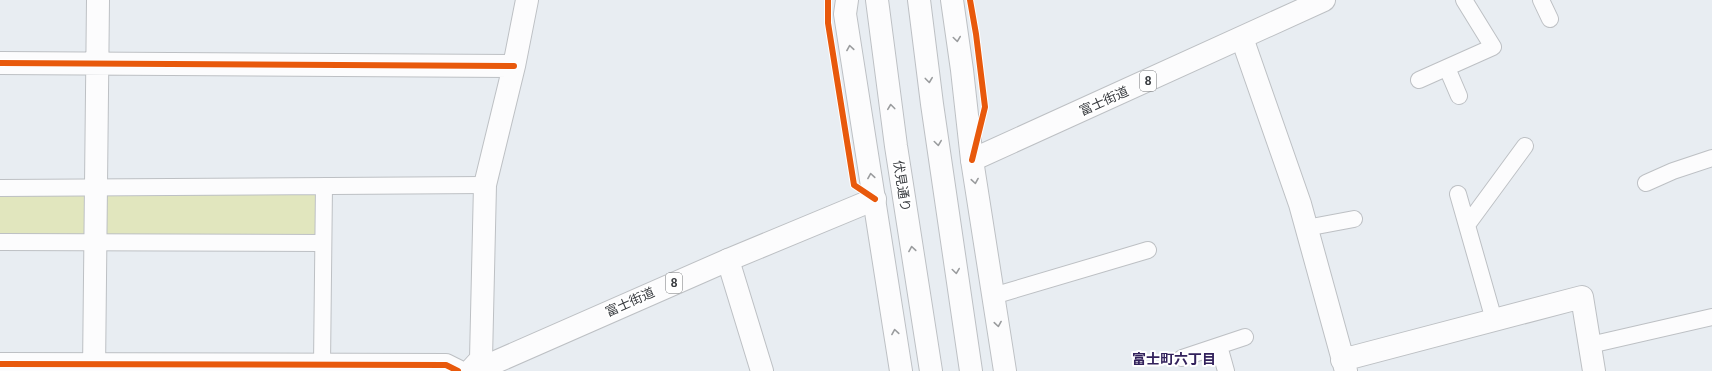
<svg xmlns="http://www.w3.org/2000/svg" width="1712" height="371" viewBox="0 0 1712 371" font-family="Arial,'Noto Sans JP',sans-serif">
	<rect width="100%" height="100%" fill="#e8edf2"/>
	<!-- green -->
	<path fill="#e1e6be" d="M 324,186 L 323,243 L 0,242 L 0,188 Z"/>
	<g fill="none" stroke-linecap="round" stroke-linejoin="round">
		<defs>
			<path id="lane" d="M 1541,0 L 1550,19
				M 1447,68 L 1459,96
				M 1419,80 L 1493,47 L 1464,0
				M 1646,183 L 1673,171 L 1712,158
				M 0,188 L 485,185
				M 1458,194 L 1494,320
				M 1467,225 L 1525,146
				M 1306,228 L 1354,219
				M 0,242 L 323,243
				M 993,296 L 1148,250
				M 1590,345 L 1712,317
				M 1219,346 L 1226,371
				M 1182,358 L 1245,337
				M 322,365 L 324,186"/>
			<path id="street" d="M 1242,38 L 1300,204 L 1346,371
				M 0,63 L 514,66
				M 728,260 L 762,371
				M 1342,360 L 1582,297 L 1594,371
				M 0,364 L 446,365 L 458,371
				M 94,371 L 98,0
				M 470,371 L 481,359 L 485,185 L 514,66 L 527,0"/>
			<path id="secondary" d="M 847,0 L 845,14 L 901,371
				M 877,0 L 896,146 L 931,371
				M 919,0 L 932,104 L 971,371
				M 952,0 L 962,70 L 972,160 L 1005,371"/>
			<path id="primary" d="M 972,160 L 1324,0
				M 475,371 L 728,260 L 875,199"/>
		</defs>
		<!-- lane casing -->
		<use href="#lane" stroke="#bdc0c4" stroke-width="18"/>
		<!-- street casing -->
		<use href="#street" stroke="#bdc0c4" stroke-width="24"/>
		<!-- secondary casing -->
		<use href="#secondary" stroke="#bdc0c4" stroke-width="24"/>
		<!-- primary casing -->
		<use href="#primary" stroke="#bdc0c4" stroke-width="24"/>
		<!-- lane -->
		<use href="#lane" stroke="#fcfcfd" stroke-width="16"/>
		<!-- street -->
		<use href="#street" stroke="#fcfcfd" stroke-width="22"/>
		<!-- secondary -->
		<use href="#secondary" stroke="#fcfcfd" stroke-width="22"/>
		<!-- primary -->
		<use href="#primary" stroke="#fcfcfd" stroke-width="22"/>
		<defs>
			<path id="cycleway" d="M 828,0 L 828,23 L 854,185 L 875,199
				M 970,0 L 976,34 L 985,107 L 972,160
				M 0,63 L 514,66
				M 0,364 L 446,365 L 458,371"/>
		</defs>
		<!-- cycleway casing -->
		<use href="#cycleway" stroke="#fff" stroke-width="8"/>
		<!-- cycleway -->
		<use href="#cycleway" stroke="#e8590c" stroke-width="6"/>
	</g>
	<!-- one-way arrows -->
	<defs><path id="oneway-chevron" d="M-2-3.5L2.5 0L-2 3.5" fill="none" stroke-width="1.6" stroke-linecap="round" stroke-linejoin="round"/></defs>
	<g stroke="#9a9c9e">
		<use href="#oneway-chevron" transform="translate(957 39) rotate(82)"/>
		<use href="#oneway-chevron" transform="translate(850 48) rotate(-99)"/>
		<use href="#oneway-chevron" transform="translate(929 80) rotate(83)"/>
		<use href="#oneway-chevron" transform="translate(891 107) rotate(-97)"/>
		<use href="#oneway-chevron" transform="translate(938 143) rotate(82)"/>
		<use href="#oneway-chevron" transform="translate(871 176) rotate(-99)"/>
		<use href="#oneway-chevron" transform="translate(975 181) rotate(81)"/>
		<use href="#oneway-chevron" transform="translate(912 249) rotate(-99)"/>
		<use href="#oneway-chevron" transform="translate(956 271) rotate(82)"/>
		<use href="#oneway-chevron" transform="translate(998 324) rotate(81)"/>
		<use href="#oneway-chevron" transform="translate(895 332) rotate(-99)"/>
	</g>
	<g text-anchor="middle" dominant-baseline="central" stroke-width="4" stroke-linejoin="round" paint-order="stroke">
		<!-- shield labels -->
		<g fill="#fff" stroke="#747679" stroke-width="1">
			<rect x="1140" y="71" width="16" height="20" rx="3"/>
			<rect x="666" y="273" width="16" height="20" rx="3"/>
		</g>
		<g font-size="12" font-weight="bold" fill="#393c40">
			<text x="1148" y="81">8</text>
			<text x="674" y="283">8</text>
		</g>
		<!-- street labels -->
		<g font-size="13" fill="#393c40" stroke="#fff">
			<text transform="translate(1104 101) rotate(-24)">富士街道</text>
			<text transform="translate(902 186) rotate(81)">伏見通り</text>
			<text transform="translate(630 302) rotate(-24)">富士街道</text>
		</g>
		<!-- neighbourhood labels -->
		<g font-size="14" font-weight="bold" fill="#33225c" stroke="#fff">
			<text x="1174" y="359">富士町六丁目</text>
		</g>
	</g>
</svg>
